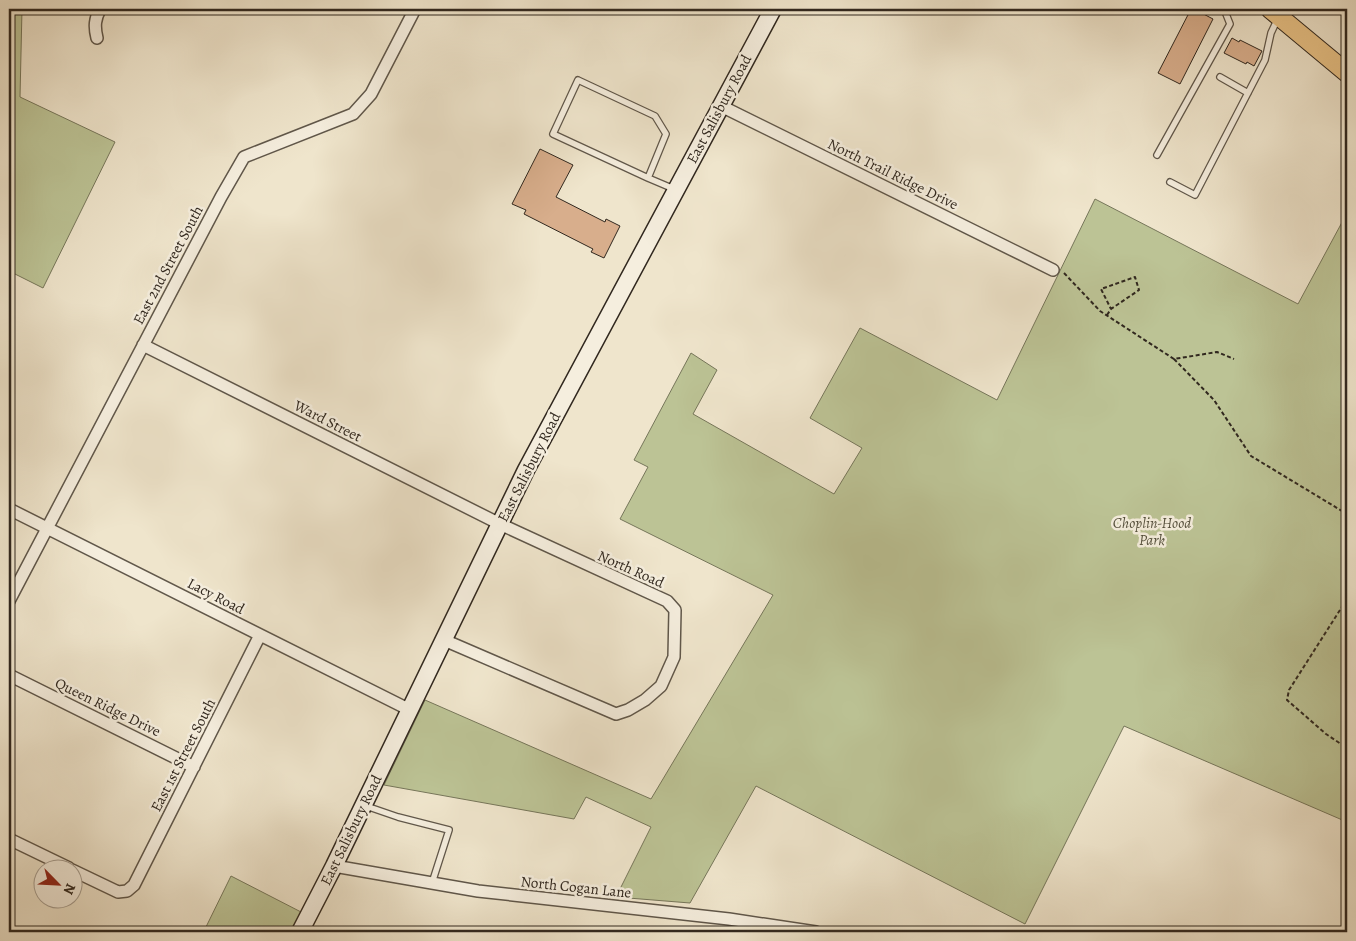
<svg xmlns="http://www.w3.org/2000/svg" width="1356" height="941" viewBox="0 0 1356 941" font-family="Alegreya,serif">
	<rect width="100%" height="100%" fill="#efe5cc"/>
	<filter id="stains"><feTurbulence type="fractalNoise" baseFrequency=".004" numOctaves="4"/><feColorMatrix values="0 0 0 0 .2 0 0 0 0 .09 0 0 0 0 .02 0 0 0 .5 -.17"/></filter>
	<radialGradient id="worn" r=".72"><stop offset=".6" stop-color="#630" stop-opacity="0"/><stop offset="1" stop-color="#630" stop-opacity=".3"/></radialGradient>
	<!-- green -->
	<path fill="#bcc395" stroke="#76765a" d="M 9,9 L 22,9 L 20,97 L 115,142 L 43,288 L 9,271 Z
		M 1095,199 L 1298,304 L 1347,213 L 1347,822 L 1124,726 L 1025,924 L 756,786 L 690,903 L 616,897 L 651,827 L 586,797 L 574,819 L 384,785 L 425,700 L 651,799 L 773,595 L 620,519 L 648,467 L 634,460 L 691,353 L 717,370 L 693,414 L 834,494 L 862,448 L 810,418 L 860,328 L 997,400 Z
		M 231,876 L 303,913 L 292,932 L 202,932 L 204,931 Z"/>
	<!-- building -->
	<path fill="#d8ae8c" stroke="#31281f" d="M 1191,9 L 1194,9 L 1213,19 L 1180,84 L 1158,73 Z
		M 1232,38 L 1239,42 L 1240,40 L 1262,51 L 1254,66 L 1247,62 L 1246,64 L 1224,53 Z
		M 540,149 L 573,165 L 556,197 L 605,222 L 606,219 L 620,226 L 604,258 L 591,252 L 593,249 L 524,214 L 526,210 L 512,204 Z"/>
	<g fill="none" stroke-linecap="round" stroke-linejoin="round">
		<defs>
			<path id="lane" d="M 1220,77 L 1248,93
				M 1157,155 L 1230,24 L 1224,9
				M 648,178 L 553,134 L 578,80 L 655,116 L 666,134 L 648,178 L 674,189
				M 1170,182 L 1195,195 L 1265,60 L 1271,33 L 1278,18
				M 366,806 L 398,817 L 449,830 L 432,883"/>
			<path id="street" d="M 97,38 C 94,26 95,19 100,9
				M 721,106 L 1053,270
				M 143,345 L 500,524 L 667,601 L 675,610 L 674,657 L 661,686 L 645,700 L 628,710 L 616,714 L 444,640
				M 9,509 L 410,710
				M 9,601 L 221,197 L 244,157 L 353,114 L 371,94 L 415,9
				M 9,675 L 194,767
				M 9,839 L 69,868
				M 334,866 L 478,891 L 729,919 L 816,932
				M 72,870 L 118,892 L 127,891 L 134,885 L 260,635"/>
			<path id="secondary" d="M 300,932 L 334,866 L 526,470 L 773,9"/>
			<path id="primary" d="M 1270,9 L 1347,73"/>
		</defs>
		<!-- lane casing -->
		<use href="#lane" stroke="#60574a" stroke-width="8"/>
		<!-- street casing -->
		<use href="#street" stroke="#60574a" stroke-width="14"/>
		<!-- secondary casing -->
		<use href="#secondary" stroke="#31281f" stroke-width="19"/>
		<!-- primary casing -->
		<use href="#primary" stroke="#31281f" stroke-width="20"/>
		<!-- path -->
		<path stroke="#31281f" stroke-width="2" stroke-dasharray="4 2.5" stroke-linecap="butt" d="M 1064,273 L 1100,311 L 1174,359 L 1217,352 L 1234,359
			M 1107,315 L 1111,309 L 1139,290 L 1135,277 L 1101,289 L 1111,309
			M 1174,359 L 1214,400 L 1251,456 L 1347,514
			M 1347,599 L 1289,690 L 1287,700 L 1326,734 L 1347,748"/>
		<!-- lane -->
		<use href="#lane" stroke="#f5eede" stroke-width="5.5"/>
		<!-- street -->
		<use href="#street" stroke="#f5eede" stroke-width="11"/>
		<!-- secondary -->
		<use href="#secondary" stroke="#f5eede" stroke-width="16"/>
		<!-- primary -->
		<use href="#primary" stroke="#e8c286" stroke-width="18"/>
	</g>
	<g text-anchor="middle" dominant-baseline="central" stroke-width="5" stroke-linejoin="round" paint-order="stroke">
		<!-- street labels -->
		<g font-size="15" fill="#31281f" stroke="#f5eede">
			<text transform="translate(719 109) rotate(-62)">East Salisbury Road</text>
			<text transform="translate(893 174) rotate(26)">North Trail Ridge Drive</text>
			<text transform="translate(168 265) rotate(-62)">East 2nd Street South</text>
			<text transform="translate(328 421) rotate(27)">Ward Street</text>
			<text transform="translate(529 467) rotate(-63)">East Salisbury Road</text>
			<text transform="translate(631 569) rotate(24)">North Road</text>
			<text transform="translate(216 596) rotate(27)">Lacy Road</text>
			<text transform="translate(108 707) rotate(26)">Queen Ridge Drive</text>
			<text transform="translate(183 755) rotate(-63)">East 1st Street South</text>
			<text transform="translate(351 830) rotate(-64)">East Salisbury Road</text>
			<text transform="translate(576 887) rotate(6)">North Cogan Lane</text>
		</g>
		<!-- park labels -->
		<g font-size="15" font-style="italic" fill="#544f3c" stroke="#f5eede">
			<text x="1152" y="523">Choplin-Hood<tspan x="1152" dy="17">Park</tspan></text>
		</g>
	</g>
	<!-- margin -->
	<rect width="1356" height="941" fill="none" stroke="#efe5cc" stroke-width="30"/>
	<rect x="10" y="10" width="1336" height="921" fill="none" stroke="#31281f" stroke-width="2.5"/>
	<rect x="15" y="15" width="1326" height="911" fill="none" stroke="#31281f"/>
	<!-- north arrow -->
	<g transform="translate(58 884) rotate(114)"><circle r="24" fill="#f5eede" stroke="#a79f92"/>
	<path d="M0-4L9 19L0 12L-9 19Z" fill="#8f2418"/>
	<text y="-8" font-size="14" font-weight="bold" text-anchor="middle" fill="#31281f">N</text>
	</g>
	<rect width="100%" height="100%" filter="url(#stains)"/>
	<rect width="100%" height="100%" fill="url(#worn)"/>
</svg>
